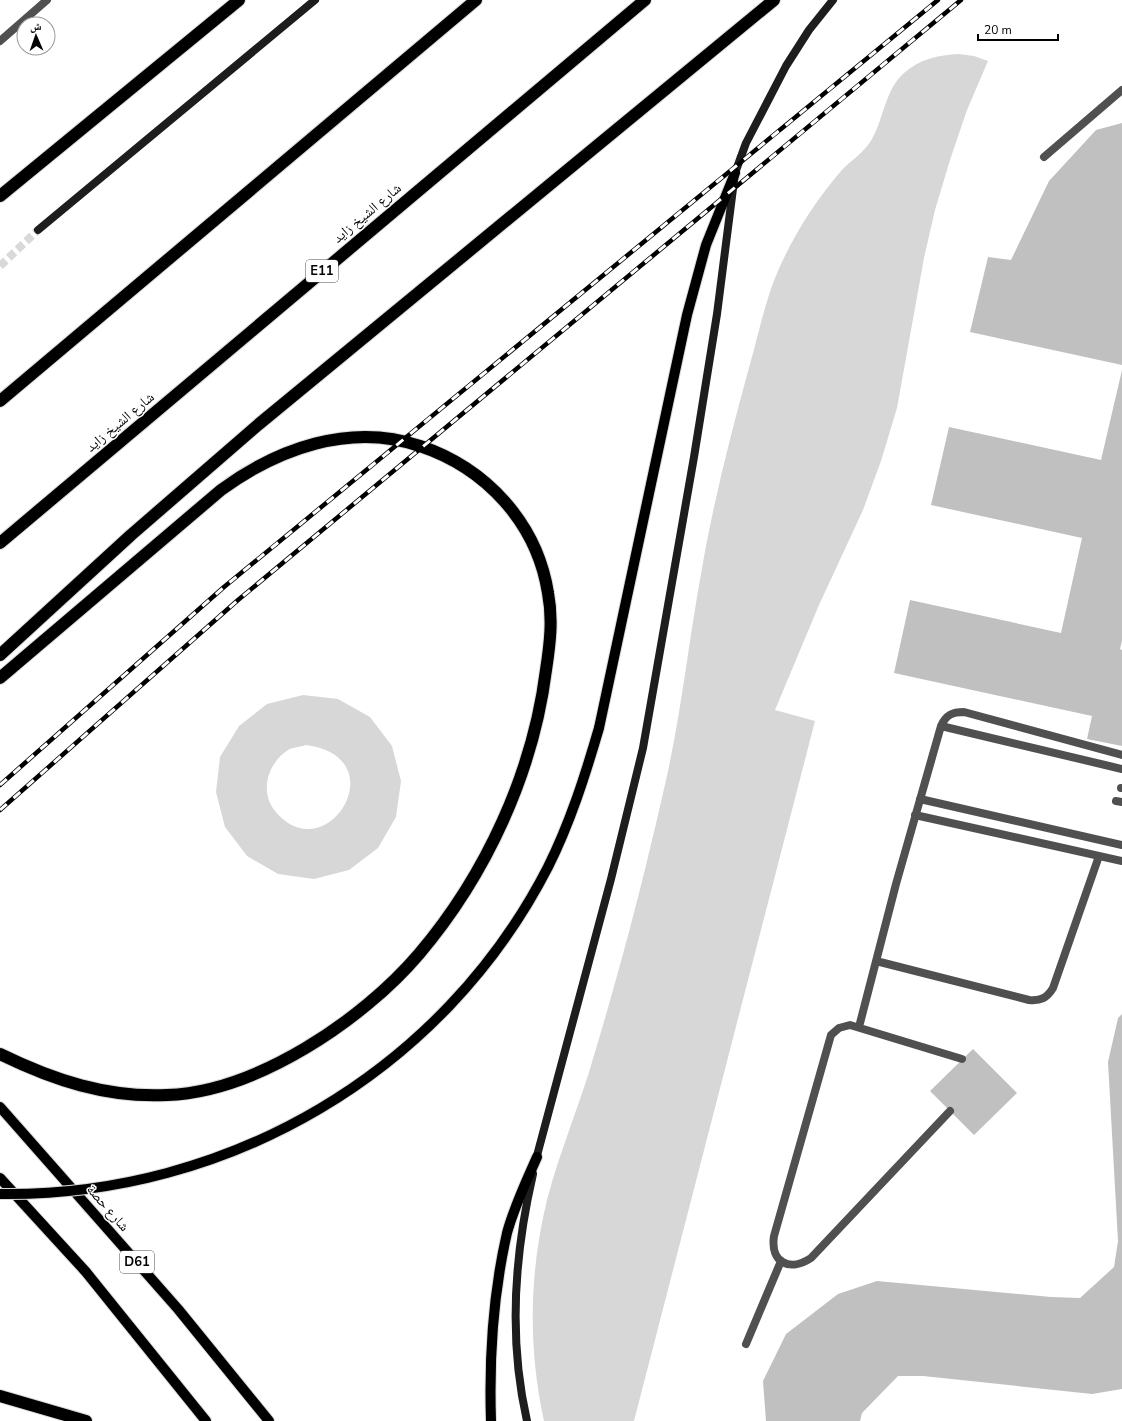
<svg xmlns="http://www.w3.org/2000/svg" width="1122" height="1421" viewBox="0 0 1122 1421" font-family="'Nunito Sans','Noto Naskh Arabic',sans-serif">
	<rect width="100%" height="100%" fill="#fff"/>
	<!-- green -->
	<path fill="#d7d7d7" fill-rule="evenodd" d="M 959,54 L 974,56 L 988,61 L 967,110 L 950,160 L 935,210 L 924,258 L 897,408 L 881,461 L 863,510 L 819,605 L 775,710 L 815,721 L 634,1421 L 544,1421 C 528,1347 529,1274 547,1200 C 560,1150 581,1102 595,1052 C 623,959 647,866 668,771 C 682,706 689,640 701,574 C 713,503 731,433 750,364 C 758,336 764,306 775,278 C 791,239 813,204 841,171 C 850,161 865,152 872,139 C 884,118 885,90 904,73 C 920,59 938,55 959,54 Z
		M 303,695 L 338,699 L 370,717 L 392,746 L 401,781 L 396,817 L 378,848 L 349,870 L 314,879 L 278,874 L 247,856 L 225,827 L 216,792 L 220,757 L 239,726 L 267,704 ZM 306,745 C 398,757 326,873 275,811 C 259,791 268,763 288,750 C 293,747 300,747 306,745 Z"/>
	<!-- building -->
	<path fill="#c0c0c0" d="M 1122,123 L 1122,365 L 970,332 L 988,257 L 1011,260 L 1049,181 L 1096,130 Z
		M 1122,370 L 1122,641 L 1120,649 L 1122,650 L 1122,746 L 1087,739 L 1092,716 L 894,673 L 910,600 L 1061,633 L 1082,538 L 931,505 L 949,427 L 1101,460 Z
		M 1122,1014 L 1122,1389 L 1092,1394 L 923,1376 L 898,1376 L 862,1413 L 860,1421 L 766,1421 L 763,1381 L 786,1334 L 838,1294 L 877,1281 L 1051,1297 L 1080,1298 L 1114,1267 L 1118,1241 L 1108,1062 L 1118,1018 Z
		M 973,1049 L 1017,1093 L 974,1135 L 930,1091 Z"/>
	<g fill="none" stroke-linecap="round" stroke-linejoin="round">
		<!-- secondary-tunnel -->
		<path stroke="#d9d9d9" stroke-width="8" stroke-dasharray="8 4" stroke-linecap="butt" d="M 0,266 L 38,230"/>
		<defs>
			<path id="primary" d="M 599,728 L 687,315 L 706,245 L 735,173
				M 0,1107 L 178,1309 L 269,1421
				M 0,1178 L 86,1272 L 206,1421
				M 491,1421 C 489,1359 493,1294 507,1233 C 514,1207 526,1182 537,1157"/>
			<path id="motorway" d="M 0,196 L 239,0
				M 0,401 L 476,0
				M 0,543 L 645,0
				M 0,655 L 131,535 L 259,424 L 774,0
				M 0,678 L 221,490 C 277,449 350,422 420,446 C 486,468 537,523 548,593 C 553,619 550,644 546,670 C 533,773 486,875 419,954 C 363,1020 256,1092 167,1095 C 107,1098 53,1080 0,1054
				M 0,1396 L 86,1421"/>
		</defs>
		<!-- primary casing -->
		<use href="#primary" stroke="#dbdbdb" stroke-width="12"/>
		<!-- motorway casing -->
		<use href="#motorway" stroke="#dbdbdb" stroke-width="14"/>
		<!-- service -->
		<path stroke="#505050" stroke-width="8" d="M 1044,157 L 1122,90
			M 941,726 L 1122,769
			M 1121,788 L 1122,788
			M 920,799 L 1122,845
			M 1116,801 L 1122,802
			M 915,815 L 1122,861
			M 876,961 L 1029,1000 C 1041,1001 1047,998 1053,988 L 1099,856
			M 859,1027 L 896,884 L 941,726 C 946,715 952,712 964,712 L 1122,755
			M 950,1111 L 811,1258 C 790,1272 770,1263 774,1236 L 831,1035 L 839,1028 L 850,1025 L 962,1059
			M 746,1344 L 781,1261"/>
		<!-- minor -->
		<path stroke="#505050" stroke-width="8" d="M 0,41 L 47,0"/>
		<!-- secondary -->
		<path stroke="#1d1d1d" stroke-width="8" d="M 38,230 L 315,0
			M 535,1163 L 611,879 L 643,748 L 694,457 L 717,314 L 735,173 L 746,143 L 786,66 L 809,30 L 833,0
			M 527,1421 C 508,1338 514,1256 533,1174"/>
		<!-- primary -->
		<use href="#primary" stroke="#000" stroke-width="10"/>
		<!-- motorway -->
		<use href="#motorway" stroke="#000" stroke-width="12"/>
		<defs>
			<path id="rail" d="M 0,785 L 224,587 L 938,0
				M 0,810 L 238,600 L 961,0"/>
		</defs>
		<!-- rail casing -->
		<use href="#rail" stroke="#000" stroke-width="4.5"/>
		<!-- rail -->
		<use href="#rail" stroke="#fff" stroke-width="3" stroke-dasharray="9" stroke-linecap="butt"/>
		<defs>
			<path id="primary-bridge" d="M 0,1194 C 228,1197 443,1072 548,867 C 570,823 585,776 599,728"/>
		</defs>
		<!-- primary-bridge casing -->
		<use href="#primary-bridge" stroke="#dbdbdb" stroke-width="12" stroke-linecap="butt"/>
		<!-- primary-bridge -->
		<use href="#primary-bridge" stroke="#000" stroke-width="10"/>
	</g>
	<g text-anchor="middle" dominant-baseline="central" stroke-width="3" stroke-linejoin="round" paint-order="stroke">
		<!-- shield labels -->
		<g fill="#fff" stroke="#4c4c4c" stroke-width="1">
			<rect x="306" y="260" width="32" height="22" rx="3"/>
			<rect x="120" y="1251" width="34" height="22" rx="3"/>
		</g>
		<g font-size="13" font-weight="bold" fill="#000">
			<text x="322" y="271">E11</text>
			<text x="137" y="1262">D61</text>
		</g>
		<!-- street labels -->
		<g font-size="14" fill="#000" stroke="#fff">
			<text transform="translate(367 213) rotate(-40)">شارع الشيخ زايد</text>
			<text transform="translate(120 422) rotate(-40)">شارع الشيخ زايد</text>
			<text transform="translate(108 1208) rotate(49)">شارع حصة</text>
		</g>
	</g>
	<!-- north arrow -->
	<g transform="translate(36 36) rotate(358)"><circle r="19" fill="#ffffff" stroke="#999999"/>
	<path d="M0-3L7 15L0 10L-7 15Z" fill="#000000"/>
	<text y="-6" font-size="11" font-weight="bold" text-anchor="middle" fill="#000000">ش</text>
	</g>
	<!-- scale -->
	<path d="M978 34v6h80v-6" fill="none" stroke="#000000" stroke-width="2"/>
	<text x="984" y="34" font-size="12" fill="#000000" stroke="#ffffff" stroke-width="3" paint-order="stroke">20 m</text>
</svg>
